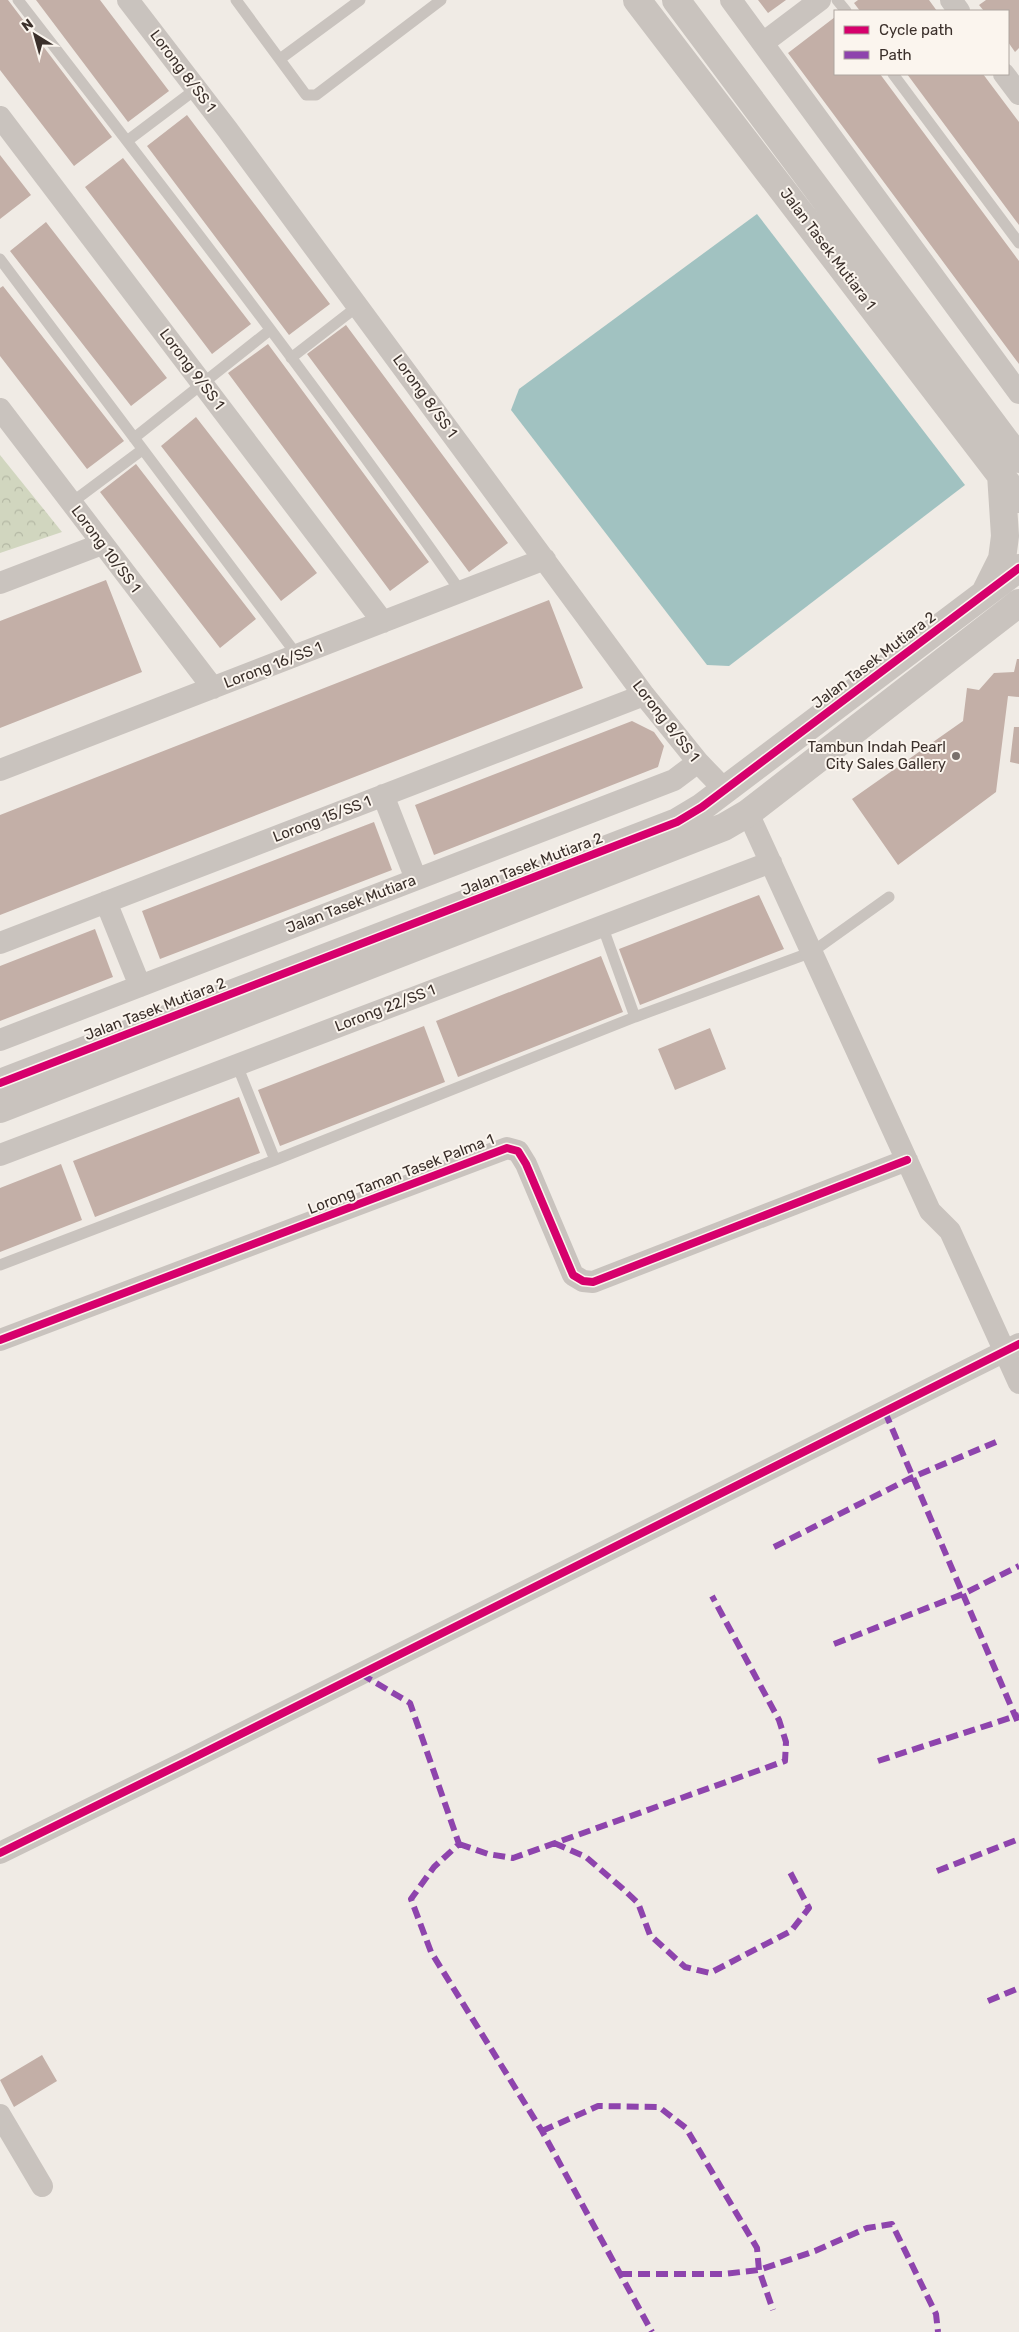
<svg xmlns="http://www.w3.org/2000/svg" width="1019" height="2332" viewBox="0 0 1019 2332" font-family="Rubik,sans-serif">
	<defs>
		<pattern id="forest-crowns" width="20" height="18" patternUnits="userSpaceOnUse" patternTransform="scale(1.25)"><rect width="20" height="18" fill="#d1d6bf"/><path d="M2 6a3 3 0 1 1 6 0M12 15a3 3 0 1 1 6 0" fill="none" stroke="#b4b8a4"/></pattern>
	</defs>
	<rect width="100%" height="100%" fill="#f0ebe5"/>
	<!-- forest -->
	<path fill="url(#forest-crowns)" d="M 0,455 L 62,532 L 0,553 Z"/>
	<!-- water -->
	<path fill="#a1c2c1" d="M 757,214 L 965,485 L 729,666 L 707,665 L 511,410 L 519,389 Z"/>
	<!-- building -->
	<path fill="#c3afa7" d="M 0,0 L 8,0 L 112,137 L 74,166 L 0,70 Z
		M 36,0 L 100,0 L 169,91 L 128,122 Z
		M 758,0 L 786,0 L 768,13 Z
		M 858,0 L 929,0 L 937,11 L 860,11 L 854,3 Z
		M 986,0 L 1019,0 L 1019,48 L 1015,52 L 1008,42 L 1008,11 L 984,11 L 979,5 Z
		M 835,17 L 835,74 L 880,74 L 1019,261 L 1019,364 L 788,53 Z
		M 907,74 L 983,74 L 1019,122 L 1019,225 Z
		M 187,115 L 330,304 L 289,335 L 147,146 Z
		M 0,155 L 31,195 L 0,219 Z
		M 123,158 L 251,324 L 212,354 L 85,187 Z
		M 46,222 L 167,378 L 131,406 L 10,251 Z
		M 3,286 L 124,441 L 87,469 L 0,356 L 0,288 Z
		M 346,325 L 508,543 L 469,572 L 307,354 Z
		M 268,344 L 429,562 L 390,591 L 228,373 Z
		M 196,417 L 317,573 L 281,601 L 161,446 Z
		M 136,464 L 256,619 L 220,648 L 100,492 Z
		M 106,580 L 142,672 L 0,728 L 0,621 Z
		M 549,600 L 583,688 L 0,915 L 0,815 Z
		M 1017,659 L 1019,659 L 1019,697 L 1008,696 L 996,792 L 898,865 L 852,799 L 963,721 L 967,688 L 979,690 L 994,673 L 1014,672 Z
		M 632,721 L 654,732 L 664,746 L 658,767 L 434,855 L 415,805 Z
		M 1014,727 L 1019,727 L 1019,764 L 1010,762 Z
		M 374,822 L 392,870 L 160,959 L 142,911 Z
		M 759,895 L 784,949 L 640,1005 L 619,949 Z
		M 95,929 L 113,977 L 0,1021 L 0,966 Z
		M 601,956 L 623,1012 L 458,1077 L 436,1021 Z
		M 424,1026 L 445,1082 L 280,1146 L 258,1090 Z
		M 710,1028 L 726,1069 L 675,1090 L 658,1049 Z
		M 239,1097 L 260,1153 L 95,1217 L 73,1161 Z
		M 61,1164 L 82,1220 L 0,1252 L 0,1188 Z
		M 42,2055 L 57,2081 L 14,2107 L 0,2080 Z"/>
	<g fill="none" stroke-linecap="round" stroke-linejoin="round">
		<!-- service -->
		<path stroke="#c9c3be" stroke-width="11" d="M 18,0 C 169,195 320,390 461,592
			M 236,0 L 306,95 L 316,95 L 441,0
			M 837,0 L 846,11
			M 280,59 L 360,0
			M 893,74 L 1019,243
			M 127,141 L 196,89
			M 0,259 L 297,655
			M 291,358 L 358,306
			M 134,438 L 270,330
			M 71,503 L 142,450
			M 602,925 L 635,1017
			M 237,1065 L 275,1160
			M 0,1265 L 275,1160 L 635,1017 L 812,952 L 889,897"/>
		<!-- minor -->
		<path stroke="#c9c3be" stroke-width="22" d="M 128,0 L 227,129 L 644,695 L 698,762 L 725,790
			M 731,0 L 1019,393
			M 951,0 L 959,11
			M 763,43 L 820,0
			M 1004,74 L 1019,94
			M 0,117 L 383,622
			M 0,409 L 213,688
			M 0,583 L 102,544
			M 0,770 L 545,559
			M 383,795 L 416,879
			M 748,813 L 930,1211 L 950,1231 L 1019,1383
			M 106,902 L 140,986
			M 0,943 L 644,695
			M 0,1040 L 674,780 L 698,762
			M 0,1155 L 771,862
			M 0,1340 L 507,1148 L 518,1151 L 526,1164 L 573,1275 L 583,1281 L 593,1282 L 907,1160
			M 0,1853 L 189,1760 L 1019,1344
			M 0,2115 L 42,2186"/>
		<!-- tertiary -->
		<path stroke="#c9c3be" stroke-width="28" d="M 637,0 L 1019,499
			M 676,0 L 1019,459
			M 986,591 L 1002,559 L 1005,536 L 1001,474
			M 0,1083 L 677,822 L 702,807 L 1019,568
			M 0,1109 L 724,827 L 748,813 L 1019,603"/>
		<!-- quiet -->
		<path stroke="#8e44ad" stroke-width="6" stroke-dasharray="12 6" stroke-linecap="butt" d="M 885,1412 L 1019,1725
			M 774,1547 L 913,1477 L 996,1442
			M 834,1644 L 963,1594 L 1019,1566
			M 361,1674 L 410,1703 L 459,1844 L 434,1867 L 411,1899 L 431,1952 L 542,2131 L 652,2332
			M 878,1761 L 1019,1715
			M 554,1843 L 586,1857 L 622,1888 L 638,1903 L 650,1935 L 685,1967 L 710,1973 L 791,1931 L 809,1908 L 790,1872
			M 459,1844 L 488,1854 L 513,1858 L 785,1761 L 786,1742 L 779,1720 L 712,1596
			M 937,1871 L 1019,1839
			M 988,2001 L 1019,1988
			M 542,2131 L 598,2106 L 659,2107 L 686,2128 L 757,2248 L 759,2270 L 773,2310
			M 620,2274 L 723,2274 L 759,2270 L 815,2251 L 867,2228 L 892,2224 L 936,2314 L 938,2332"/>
		<defs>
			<path id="cycleway" d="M 0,1083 L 677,822 L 702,807 L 1019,568
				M 0,1340 L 507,1148 L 518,1151 L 526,1164 L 573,1275 L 583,1281 L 593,1282 L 907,1160
				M 0,1853 L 189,1760 L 1019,1344"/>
		</defs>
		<!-- cycleway casing -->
		<use href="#cycleway" stroke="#fbf5ee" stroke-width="11"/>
		<!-- cycleway -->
		<use href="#cycleway" stroke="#d6006c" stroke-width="8"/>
	</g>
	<!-- markers -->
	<circle fill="#7a716c" stroke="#fbf5ee" stroke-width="2" cx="956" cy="756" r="5"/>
	<g text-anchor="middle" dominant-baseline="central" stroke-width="4" stroke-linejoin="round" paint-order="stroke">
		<!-- street labels -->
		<g font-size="15" fill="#3b302b" stroke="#fbf5ee">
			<text transform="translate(183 71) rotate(53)">Lorong 8/SS 1</text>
			<text transform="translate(828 249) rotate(53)">Jalan Tasek Mutiara 1</text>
			<text transform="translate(192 369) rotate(53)">Lorong 9/SS 1</text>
			<text transform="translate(425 396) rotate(54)">Lorong 8/SS 1</text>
			<text transform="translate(106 549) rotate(53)">Lorong 10/SS 1</text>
			<text transform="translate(874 660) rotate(-37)">Jalan Tasek Mutiara 2</text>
			<text transform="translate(273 665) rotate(-21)">Lorong 16/SS 1</text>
			<text transform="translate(666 721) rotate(52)">Lorong 8/SS 1</text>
			<text transform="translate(322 819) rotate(-21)">Lorong 15/SS 1</text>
			<text transform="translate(532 864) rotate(-21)">Jalan Tasek Mutiara 2</text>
			<text transform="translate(351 904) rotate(-21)">Jalan Tasek Mutiara</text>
			<text transform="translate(385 1008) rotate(-21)">Lorong 22/SS 1</text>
			<text transform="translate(155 1009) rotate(-21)">Jalan Tasek Mutiara 2</text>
			<text transform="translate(401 1174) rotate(-21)">Lorong Taman Tasek Palma 1</text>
		</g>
		<!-- poi labels -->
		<g font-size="15" fill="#3b302b" stroke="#fbf5ee" text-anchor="end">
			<text x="946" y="747">Tambun Indah Pearl<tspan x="946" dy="17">City Sales Gallery</tspan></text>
		</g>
	</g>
	<!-- legend -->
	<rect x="834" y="10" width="175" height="65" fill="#fbf5ee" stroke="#aea6a0"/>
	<rect x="844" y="26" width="25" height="8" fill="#d6006c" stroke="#aea6a0"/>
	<text x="879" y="35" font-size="15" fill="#3b302b">Cycle path</text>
	<rect x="844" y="51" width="25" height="8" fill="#8e44ad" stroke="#aea6a0"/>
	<text x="879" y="60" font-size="15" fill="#3b302b">Path</text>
	<!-- north arrow -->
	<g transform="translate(35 35) rotate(323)" stroke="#fbf5ee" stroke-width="4" paint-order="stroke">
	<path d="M0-4L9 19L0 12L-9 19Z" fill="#3b302b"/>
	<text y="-8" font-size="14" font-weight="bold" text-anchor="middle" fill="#3b302b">N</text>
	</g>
</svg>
